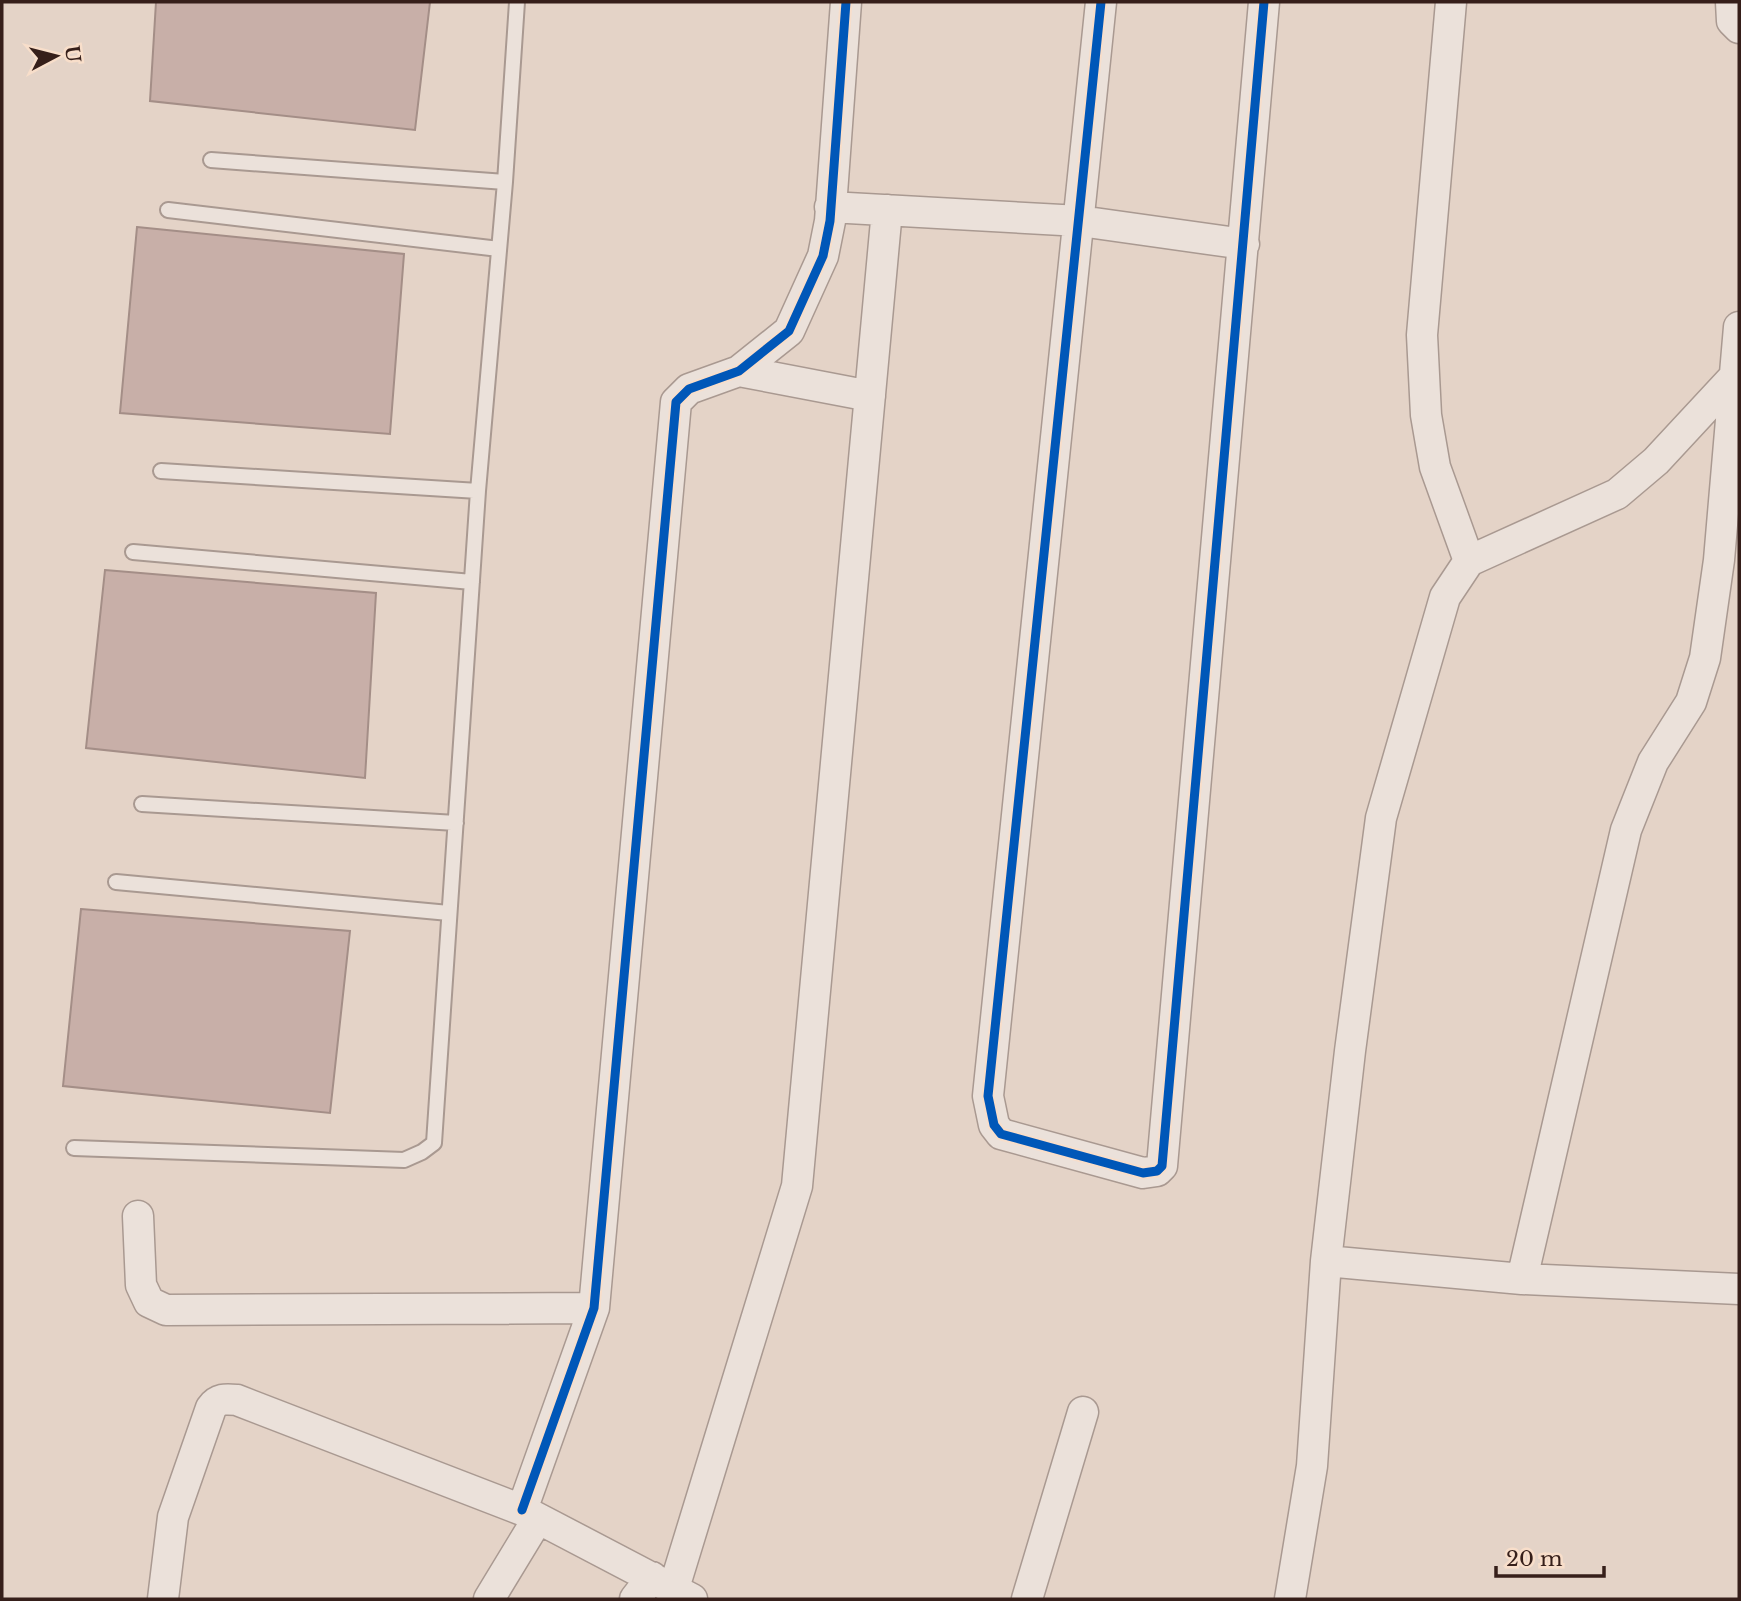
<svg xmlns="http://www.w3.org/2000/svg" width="1741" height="1601" viewBox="0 0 1741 1601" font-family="'Libre Baskerville',serif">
	<rect width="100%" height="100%" fill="#e4d3c7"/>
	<!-- building -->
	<path fill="#c8afa8" stroke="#a48e87" stroke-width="2" d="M 156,2 L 430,2 L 415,130 L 150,101 Z
		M 137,227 L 404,254 L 390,434 L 120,413 Z
		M 105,570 L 376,593 L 365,778 L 86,748 Z
		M 81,909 L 350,931 L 330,1113 L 63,1086 Z"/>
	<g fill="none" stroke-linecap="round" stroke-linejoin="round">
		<defs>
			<path id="lane" d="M 211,160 L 505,182
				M 168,210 L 499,249
				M 161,471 L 478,491
				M 133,552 L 472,582
				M 142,804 L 456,823
				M 116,882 L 449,913
				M 74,1148 L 404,1160 L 422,1152 L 434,1143 L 478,491 L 505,182 L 517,2"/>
			<path id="street" d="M 1101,2 L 988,1096 L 994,1125 L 1001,1134 L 1143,1173 L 1157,1171 L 1162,1166 L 1264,2
				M 1451,2 L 1422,335 L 1426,415 L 1435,467 L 1469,561
				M 1731,2 L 1732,21 L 1739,28
				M 830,207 L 1080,221 L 1244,244
				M 739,371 L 870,396
				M 138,1216 L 141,1285 L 149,1302 L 166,1310 L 594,1308
				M 1326,1261 L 1522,1279 L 1739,1289
				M 1522,1279 L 1626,830 L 1653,762 L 1691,702 L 1705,658 L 1719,560 L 1739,327
				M 522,1510 L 594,1308 L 676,402 L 689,389 L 739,371 L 789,331 L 823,256 L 830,221 L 846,2
				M 674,1588 L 797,1186 L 887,210
				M 163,1599 L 173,1517 L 211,1408 C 218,1398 226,1399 237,1400 L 522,1510 L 692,1599
				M 489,1599 L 537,1520
				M 635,1599 L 652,1577
				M 1027,1599 L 1083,1412
				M 1290,1599 L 1312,1466 L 1326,1261 L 1350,1051 L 1381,818 L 1445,597 L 1469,561 L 1617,494 L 1656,461 L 1735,376"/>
		</defs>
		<!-- lane casing -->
		<use href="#lane" stroke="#a99991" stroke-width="18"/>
		<!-- street casing -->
		<use href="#street" stroke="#a99991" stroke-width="33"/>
		<!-- lane -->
		<use href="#lane" stroke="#ebe1da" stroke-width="14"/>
		<!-- street -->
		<use href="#street" stroke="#ebe1da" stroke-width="30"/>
		<defs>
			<path id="cycleway" d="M 1101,2 L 988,1096 L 994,1125 L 1001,1134 L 1143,1173 L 1157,1171 L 1162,1166 L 1264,2
				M 522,1510 L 594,1308 L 676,402 L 689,389 L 739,371 L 789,331 L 823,256 L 830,221 L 846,2"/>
		</defs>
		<!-- cycleway casing -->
		<use href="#cycleway" stroke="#f8deca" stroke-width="13"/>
		<!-- cycleway -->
		<use href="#cycleway" stroke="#0057b8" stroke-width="9"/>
	</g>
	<!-- border -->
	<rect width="1741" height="1601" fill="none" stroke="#361f1a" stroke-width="7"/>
	<!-- north arrow -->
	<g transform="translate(56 56) rotate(83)" stroke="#f8deca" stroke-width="5" paint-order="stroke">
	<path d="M0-5L12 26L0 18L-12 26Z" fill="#361f1a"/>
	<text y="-10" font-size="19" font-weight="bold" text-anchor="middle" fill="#361f1a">U</text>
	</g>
	<!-- scale -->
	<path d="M1496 1566v10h108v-10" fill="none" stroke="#361f1a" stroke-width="3.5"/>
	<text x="1506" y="1566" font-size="21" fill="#361f1a" stroke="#f8deca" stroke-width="5" paint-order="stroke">20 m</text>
</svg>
